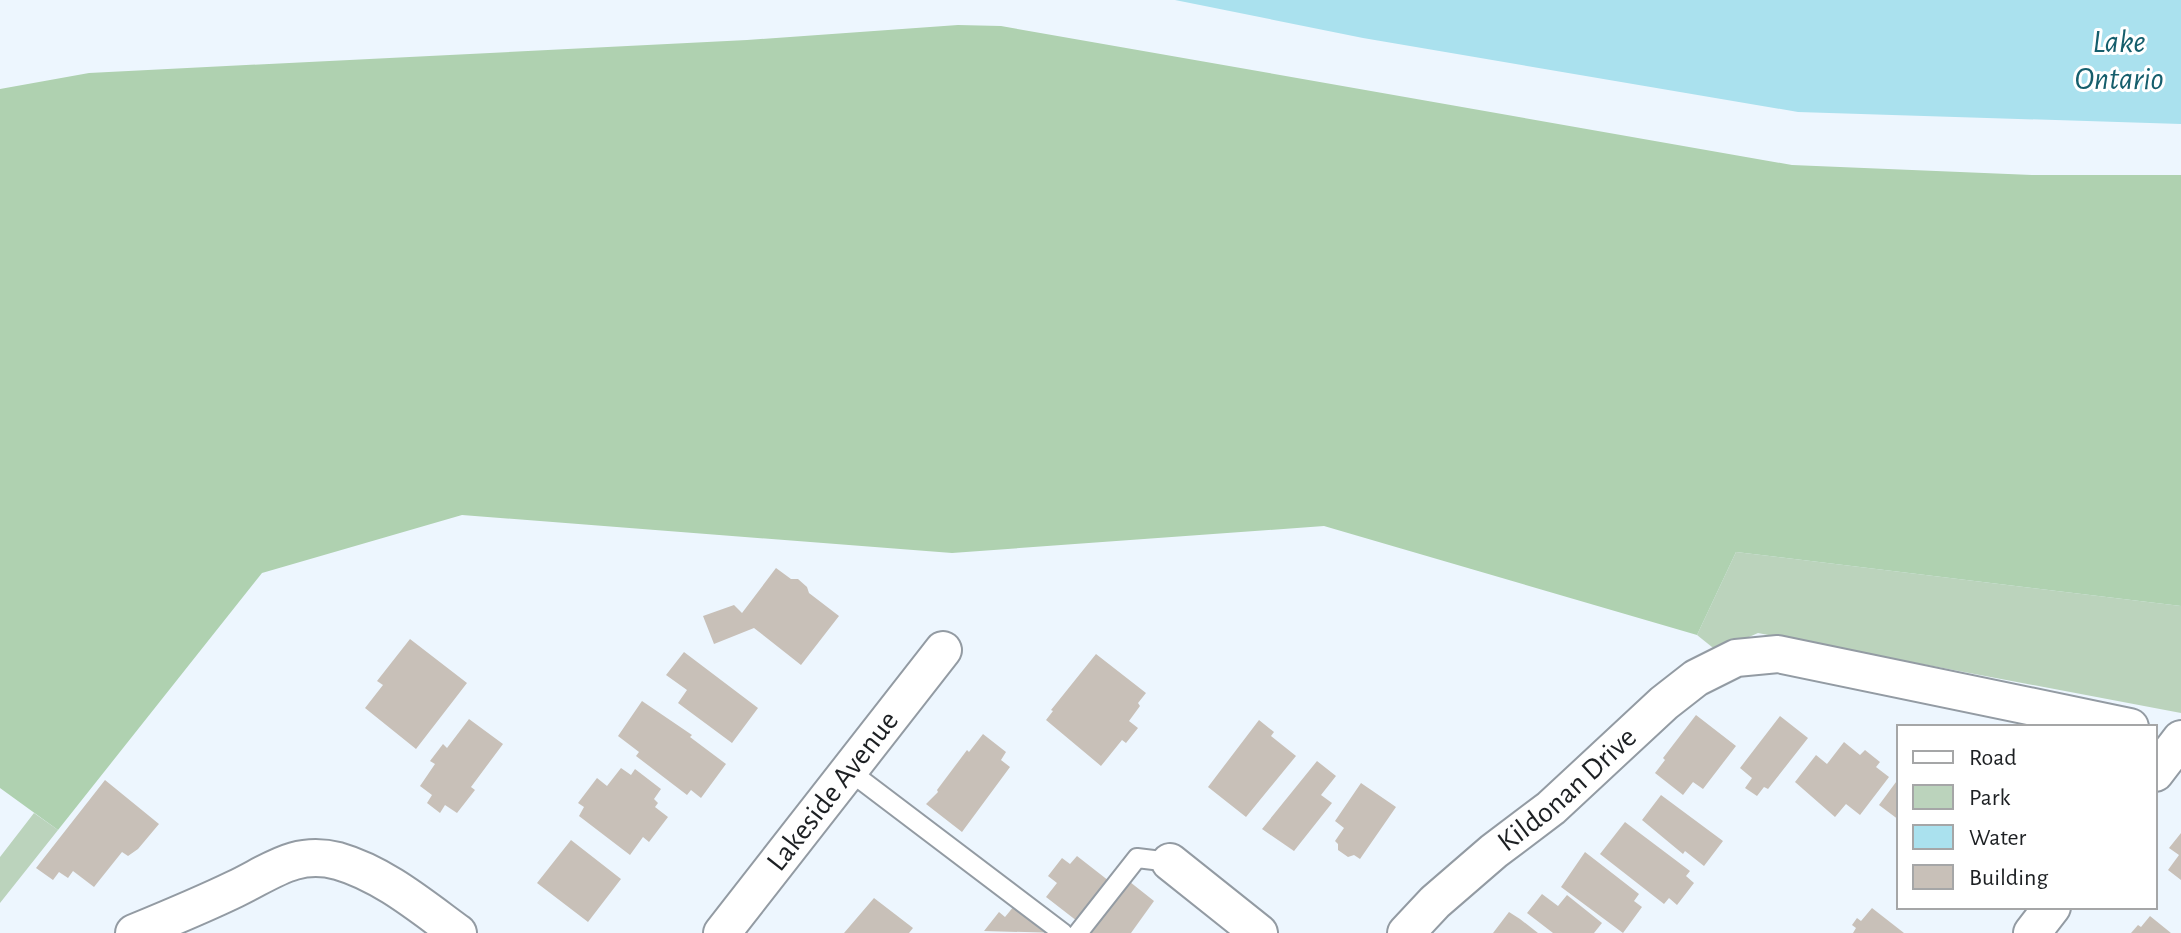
<svg xmlns="http://www.w3.org/2000/svg" width="2181" height="933" viewBox="0 0 2181 933" font-family="'Alegreya Sans',sans-serif">
	<rect width="100%" height="100%" fill="#edf6fe"/>
	<!-- green -->
	<path fill="#bbd3bc" d="M 1736,552 L 2181,606 L 2181,713 L 1758,633 L 1717,651 L 1697,635 Z
		M 34,813 L 58,830 L 0,903 L 0,857 Z"/>
	<!-- forest -->
	<path fill="#afd1b0" d="M 958,25 L 1001,26 L 1792,165 L 2032,175 L 2181,175 L 2181,606 L 1736,552 L 1697,635 L 1324,526 L 952,553 L 462,515 L 262,573 L 58,830 L 0,788 L 0,89 L 89,73 L 747,40 Z"/>
	<!-- water -->
	<path fill="#aae1ee" d="M 1175,0 L 2181,0 L 2181,124 L 1798,112 L 1363,38 Z"/>
	<!-- building -->
	<path fill="#c8c0b8" d="M 776,568 L 791,579 L 798,579 L 807,587 L 809,593 L 839,616 L 801,665 L 754,628 L 714,644 L 703,616 L 734,605 L 742,613 Z
		M 410,639 L 467,683 L 416,749 L 365,708 L 383,685 L 377,681 Z
		M 684,652 L 758,708 L 732,743 L 678,703 L 687,690 L 666,675 Z
		M 1096,654 L 1146,693 L 1138,703 L 1140,706 L 1129,721 L 1138,728 L 1126,743 L 1122,740 L 1101,766 L 1046,720 L 1053,711 L 1051,710 Z
		M 642,701 L 692,735 L 690,737 L 726,764 L 701,798 L 691,790 L 687,795 L 636,756 L 639,752 L 618,736 Z
		M 1696,715 L 1736,746 L 1703,789 L 1693,782 L 1683,795 L 1655,773 L 1665,760 L 1663,758 Z
		M 1780,716 L 1808,738 L 1768,789 L 1764,787 L 1757,796 L 1745,788 L 1752,778 L 1740,768 Z
		M 469,719 L 503,744 L 471,787 L 475,790 L 457,813 L 445,805 L 440,813 L 427,803 L 432,795 L 420,786 L 435,764 L 430,761 L 443,744 L 447,748 Z
		M 1259,720 L 1274,732 L 1271,736 L 1296,756 L 1246,817 L 1208,787 Z
		M 983,734 L 1006,752 L 1001,760 L 1010,767 L 962,832 L 926,804 L 938,792 L 937,790 L 967,750 L 969,752 Z
		M 1844,742 L 1860,755 L 1865,750 L 1880,762 L 1876,767 L 1889,777 L 1860,815 L 1846,804 L 1835,817 L 1795,782 L 1816,755 L 1827,764 Z
		M 1317,761 L 1336,776 L 1321,795 L 1332,803 L 1294,851 L 1262,829 Z
		M 621,768 L 631,775 L 635,769 L 661,789 L 654,799 L 658,803 L 655,807 L 668,817 L 649,842 L 643,837 L 630,855 L 579,816 L 584,807 L 578,803 L 597,778 L 607,786 Z
		M 1899,778 L 1899,820 L 1879,805 Z
		M 105,780 L 159,824 L 138,849 L 128,856 L 122,852 L 94,887 L 73,871 L 68,878 L 59,872 L 53,880 L 36,868 Z
		M 1361,783 L 1396,807 L 1360,859 L 1354,855 L 1348,857 L 1338,850 L 1338,844 L 1335,841 L 1344,828 L 1335,821 Z
		M 1661,795 L 1723,841 L 1704,866 L 1685,851 L 1683,854 L 1642,820 Z
		M 1625,822 L 1690,871 L 1686,876 L 1694,883 L 1677,905 L 1669,898 L 1664,904 L 1600,854 Z
		M 2181,833 L 2181,880 L 2168,870 L 2179,855 L 2169,848 Z
		M 571,840 L 621,879 L 588,922 L 537,883 Z
		M 1585,852 L 1639,894 L 1634,901 L 1642,907 L 1623,933 L 1561,887 Z
		M 1077,856 L 1109,881 L 1077,921 L 1046,897 L 1057,883 L 1048,876 L 1062,858 L 1070,864 Z
		M 1130,882 L 1154,901 L 1131,933 L 1088,933 Z
		M 1542,894 L 1558,906 L 1567,895 L 1602,923 L 1594,933 L 1553,933 L 1527,913 Z
		M 874,898 L 913,928 L 909,933 L 844,933 Z
		M 1019,900 L 1060,933 L 984,931 L 999,912 L 1005,917 Z
		M 1872,908 L 1904,933 L 1853,933 L 1856,928 L 1852,925 L 1857,918 L 1861,921 Z
		M 1509,912 L 1520,919 L 1538,933 L 1493,933 Z
		M 2150,916 L 2171,933 L 2131,933 L 2138,925 L 2141,927 Z"/>
	<g fill="none" stroke-linecap="round" stroke-linejoin="round">
		<defs>
			<path id="lane" d="M 848,770 L 1063,933
				M 1078,933 L 1137,858 L 1170,862"/>
			<g id="street">
				<path d="M 2155,773 L 2181,739"/>
				<path d="M 1170,862 L 1259,933"/>
				<path d="M 134,933 C 168,919 202,905 235,889 C 271,872 295,850 338,861 C 383,874 421,906 458,933"/>
				<path id="s1" d="M 722,933 L 943,650"/>
				<path id="s2" d="M 1406,933 L 1435,902 L 1494,851 L 1551,808 L 1664,703 L 1696,678 L 1736,658 L 1778,654 L 2130,727"/>
				<path d="M 2032,933 L 2052,907"/>
			</g>
		</defs>
		<!-- lane casing -->
		<use href="#lane" stroke="#939ba3" stroke-width="22"/>
		<!-- street casing -->
		<use href="#street" stroke="#939ba3" stroke-width="40"/>
		<!-- lane -->
		<use href="#lane" stroke="#fff" stroke-width="18"/>
		<!-- street -->
		<use href="#street" stroke="#fff" stroke-width="36"/>
	</g>
	<g text-anchor="middle" dominant-baseline="central" stroke-width="6" stroke-linejoin="round" paint-order="stroke">
		<!-- street labels -->
		<g font-size="30" fill="#1d2023" stroke="#fff">
			<text stroke="none"><textPath href="#s2" startOffset="216">Kildonan Drive</textPath></text>
			<text stroke="none"><textPath href="#s1" startOffset="180">Lakeside Avenue</textPath></text>
		</g>
		<!-- water labels -->
		<g font-size="32" font-style="italic" fill="#155e6c" stroke="#fff">
			<text x="2119" y="42">Lake<tspan x="2119" dy="37">Ontario</tspan></text>
		</g>
	</g>
	<!-- legend -->
	<rect x="1897" y="725" width="260" height="184" fill="#ffffff" stroke="#a5a6a7" stroke-width="2"/>
	<rect x="1913" y="751" width="40" height="12" fill="#ffffff" stroke="#a5a6a7" stroke-width="2"/>
	<text x="1969" y="765" font-size="24" fill="#1d2023">Road</text>
	<rect x="1913" y="785" width="40" height="24" fill="#bbd3bc" stroke="#a5a6a7" stroke-width="2"/>
	<text x="1969" y="805" font-size="24" fill="#1d2023">Park</text>
	<rect x="1913" y="825" width="40" height="24" fill="#aae1ee" stroke="#a5a6a7" stroke-width="2"/>
	<text x="1969" y="845" font-size="24" fill="#1d2023">Water</text>
	<rect x="1913" y="865" width="40" height="24" fill="#c8c0b8" stroke="#a5a6a7" stroke-width="2"/>
	<text x="1969" y="885" font-size="24" fill="#1d2023">Building</text>
</svg>
